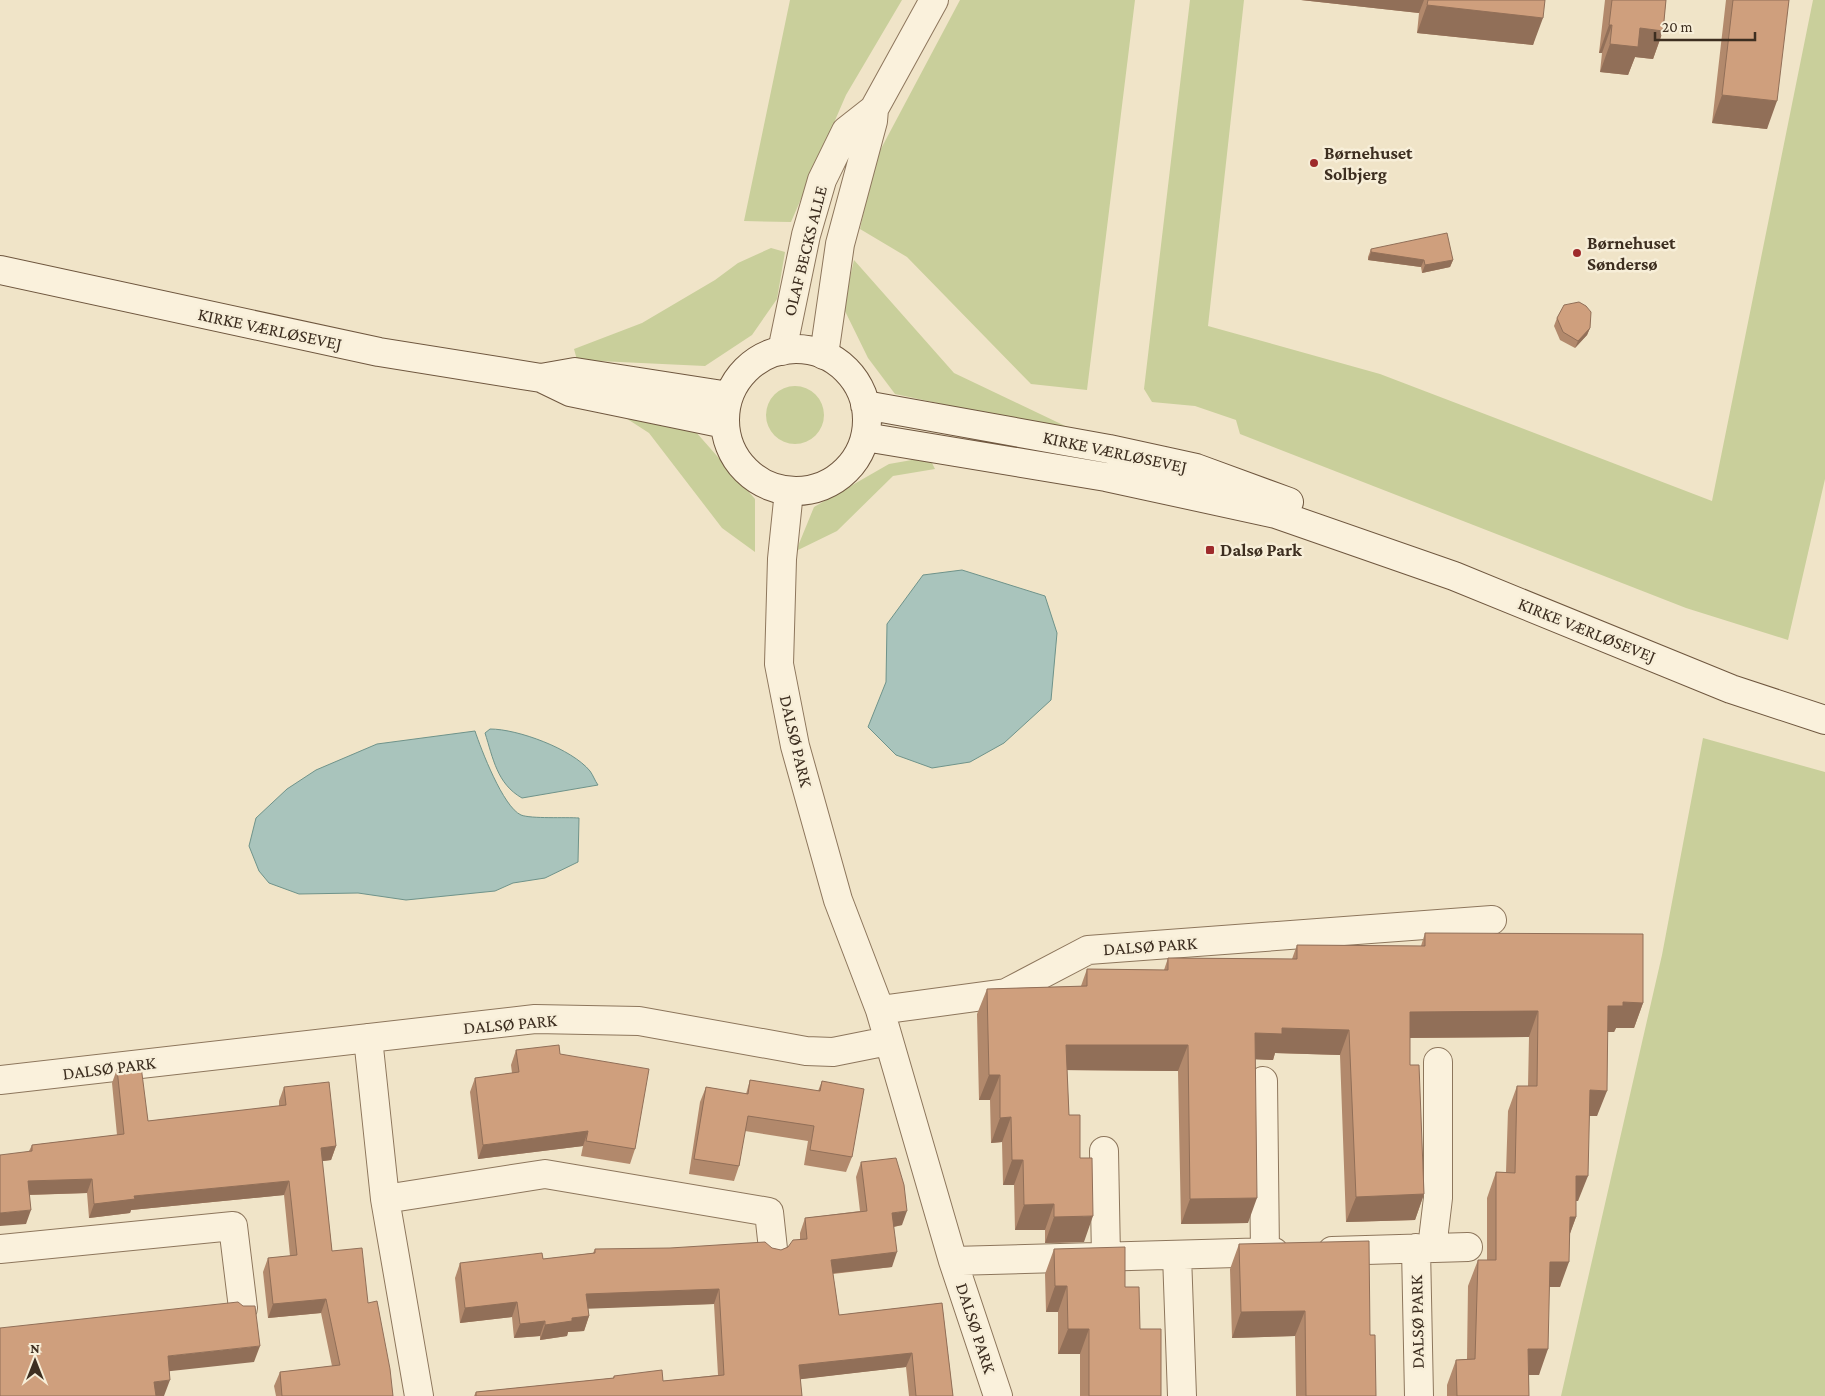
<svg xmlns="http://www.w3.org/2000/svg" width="1825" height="1396" viewBox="0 0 1825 1396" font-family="'Crimson Pro',serif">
	<rect width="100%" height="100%" fill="#f0e4c8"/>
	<!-- green -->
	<path fill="#c9cf9b" d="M 790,0 L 902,0 L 846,95 L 791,222 L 744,221 Z
		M 960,0 L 1135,0 L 1087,390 L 1031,384 L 907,257 L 860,229 L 875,160 Z
		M 1190,0 L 1244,0 L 1208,326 L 1380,374 L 1712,501 L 1813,0 L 1825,0 L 1825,479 L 1788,640 L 1686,608 L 1240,434 L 1236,420 L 1195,406 L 1152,402 L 1144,389 Z
		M 771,248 L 785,252 L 777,299 L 752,335 L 705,366 L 577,360 L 574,349 L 642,323 L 715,280 L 738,263 Z
		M 854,260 L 954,373 L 1082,434 L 895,394 L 868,358 L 843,307 Z
		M766 415a29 29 0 1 1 58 0a29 29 0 1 1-58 0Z
		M 618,413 L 695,431 L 755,499 L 755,552 L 722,528 L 649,433 Z
		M 929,457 L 935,469 L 893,476 L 837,531 L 796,551 L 814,507 L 889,464 Z
		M 1703,738 L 1825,772 L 1825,1396 L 1561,1396 L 1662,955 Z"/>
	<!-- water -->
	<path fill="#a9c4bc" stroke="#6f938a" d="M 962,570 L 1045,596 L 1057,633 L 1051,700 L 1004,743 L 970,762 L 932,768 L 896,755 L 868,727 L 886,682 L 887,624 L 923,575 Z
		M 490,729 C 518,729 572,749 590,771 C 593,775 595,781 598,785 L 522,798 C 497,784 493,758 485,733 Z
		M 475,731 C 481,749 503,807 521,815 C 531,819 566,817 579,818 L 578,862 L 545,878 L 513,883 L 495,891 L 406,900 L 358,893 L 299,894 L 269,883 L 259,871 L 249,846 L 256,818 L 287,789 L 316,770 L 377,744 Z"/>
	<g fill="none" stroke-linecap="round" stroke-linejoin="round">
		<defs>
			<path id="street" d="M 782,351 L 806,235 L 822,180 L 846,131 L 874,109 L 934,0
				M 824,355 L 840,244 L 873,121 L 874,109
				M 789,491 L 782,559 L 779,664 L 795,746 L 838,900 L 880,1010 L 953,1261 L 998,1396
				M 880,1010 L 1006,993 L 1088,950 L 1492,920
				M 368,1038 L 385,1199 L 419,1396
				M 0,1080 L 535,1019 L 639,1021 L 806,1051 L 833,1052 L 888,1041
				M 1263,1081 L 1265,1253
				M 1104,1151 L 1106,1257
				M 385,1199 L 545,1174 L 769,1212 L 773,1249
				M 1416,1248 L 1419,1396
				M 1432,1248 L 1438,1198 L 1438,1062
				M 0,1249 L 233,1226 L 243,1308
				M 1332,1251 L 1468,1247
				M 1177,1255 L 1182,1396
				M 953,1261 L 1274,1252"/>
			<path id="secondary" d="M 0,270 L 379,352 L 541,378 L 570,392 L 725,424
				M725 420a71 71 0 1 1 142 0a71 71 0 1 1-142 0Z
				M 541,378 L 575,372 L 729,396
				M 865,405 L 1109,449 L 1196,468 L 1289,502
				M 865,437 L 1106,477 L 1276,514 L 1454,576 L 1731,689 L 1825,720"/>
		</defs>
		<!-- street casing -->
		<use href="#street" stroke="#8d765c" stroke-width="30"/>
		<!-- secondary casing -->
		<use href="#secondary" stroke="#6f573f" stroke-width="30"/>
		<!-- street -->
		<use href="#street" stroke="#faf1dc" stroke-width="28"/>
		<!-- secondary -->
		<use href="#secondary" stroke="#faf1dc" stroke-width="28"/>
	</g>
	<!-- wall -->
	<path fill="#b2896c" d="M 1301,0 L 1545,0 L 1533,45 L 1417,33 L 1419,13 Z
		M 1605,0 L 1666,0 L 1663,31 L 1653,59 L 1635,57 L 1628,75 L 1600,72 L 1602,53 L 1599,53 Z
		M 1726,0 L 1789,0 L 1767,129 L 1712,123 Z
		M 1371,249 L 1453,260 L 1450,267 L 1422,273 L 1421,267 L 1368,260 L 1368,257 Z
		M 1557,318 L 1590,328 L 1587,335 L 1575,348 L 1560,340 L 1554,326 Z
		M 1425,933 L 1643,1003 L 1634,1028 L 1616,1028 L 1614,1032 L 1607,1032 L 1597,1116 L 1589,1116 L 1578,1201 L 1576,1201 L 1576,1217 L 1570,1233 L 1560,1287 L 1549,1287 L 1539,1375 L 1529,1375 L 1529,1396 L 1447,1396 L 1447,1385 L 1456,1360 L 1467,1359 L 1468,1286 L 1478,1260 L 1487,1260 L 1487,1198 L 1496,1172 L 1506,1172 L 1508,1111 L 1517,1086 L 1528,1086 L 1529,1037 L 1410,1038 L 1410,1065 L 1424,1194 L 1415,1220 L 1346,1222 L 1340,1055 L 1275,1053 L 1273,1060 L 1255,1059 L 1248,1223 L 1181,1224 L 1178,1071 L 1067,1070 L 1069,1115 L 1080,1158 L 1084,1242 L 1045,1243 L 1045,1230 L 1015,1230 L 1014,1185 L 1003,1185 L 1002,1142 L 991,1143 L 990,1100 L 979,1100 L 977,1014 L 987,989 L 1081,986 L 1087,969 L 1164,970 L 1168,958 L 1292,959 L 1297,945 L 1421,946 Z
		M 516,1050 L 635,1149 L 630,1164 L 581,1156 L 583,1146 L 478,1159 L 470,1092 L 475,1078 L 512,1073 L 511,1065 Z
		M 117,1069 L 148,1121 L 279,1106 L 279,1101 L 284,1087 L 336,1146 L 331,1160 L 322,1161 L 332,1251 L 368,1303 L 393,1396 L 276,1396 L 274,1386 L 280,1372 L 332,1366 L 321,1313 L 268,1318 L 263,1272 L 268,1258 L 290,1256 L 284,1195 L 131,1210 L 130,1213 L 89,1218 L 87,1193 L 29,1195 L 26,1224 L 29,1151 L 32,1145 L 117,1135 L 112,1083 Z
		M 750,1080 L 818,1091 L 822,1081 L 852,1157 L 846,1172 L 804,1165 L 808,1141 L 745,1131 L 739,1166 L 734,1181 L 689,1174 L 700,1102 L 706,1087 L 746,1094 Z
		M 861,1162 L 902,1225 L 894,1227 L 892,1267 L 833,1274 L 839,1315 L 942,1303 L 953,1396 L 909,1396 L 906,1367 L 800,1379 L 802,1396 L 474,1396 L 476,1392 L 613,1378 L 614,1376 L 663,1381 L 718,1375 L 714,1304 L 588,1308 L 589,1316 L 584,1331 L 568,1332 L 567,1336 L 540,1340 L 540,1336 L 514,1338 L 512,1317 L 460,1323 L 455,1278 L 460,1263 L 543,1259 L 593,1253 L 595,1249 L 772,1248 L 781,1250 L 788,1247 L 800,1239 L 800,1233 L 805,1218 L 860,1211 L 856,1177 Z
		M 1239,1244 L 1370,1335 L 1376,1396 L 1296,1396 L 1295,1336 L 1232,1338 L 1230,1269 Z
		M 1054,1249 L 1125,1287 L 1140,1329 L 1161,1396 L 1080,1396 L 1080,1354 L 1058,1354 L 1058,1312 L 1046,1312 L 1045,1274 Z"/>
	<!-- shaded-wall -->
	<path fill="#916f58" d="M 1301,0 L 1424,0 L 1419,13 Z
		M 1427,5 L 1543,18 L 1533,45 L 1417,33 Z
		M 1609,25 L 1612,25 L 1602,53 L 1599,53 Z
		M 1640,28 L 1663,31 L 1653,59 L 1635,57 L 1628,75 L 1600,72 L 1610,44 Z
		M 1722,95 L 1777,101 L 1767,129 L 1712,123 Z
		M 1371,252 L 1424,260 L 1421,267 L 1368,260 Z
		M 1453,260 L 1450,267 L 1422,273 L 1425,265 Z
		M 1590,328 L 1587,335 L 1575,348 L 1578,341 Z
		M 1623,1002 L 1643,1003 L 1634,1028 L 1616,1028 L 1614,1032 L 1598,1032 L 1608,1006 Z
		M 1538,1011 L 1529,1037 L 1401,1038 L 1410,1012 Z
		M 1282,1028 L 1349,1030 L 1340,1055 L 1275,1053 L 1273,1060 L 1246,1059 L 1255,1033 Z
		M 1066,1045 L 1188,1045 L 1178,1071 L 1057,1070 Z
		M 989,1075 L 1000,1075 L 990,1100 L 979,1100 Z
		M 1590,1090 L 1607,1091 L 1597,1116 L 1580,1116 Z
		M 1011,1117 L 1002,1142 L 991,1143 L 1000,1118 Z
		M 588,1131 L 583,1146 L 478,1159 L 483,1145 Z
		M 336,1146 L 331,1160 L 316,1162 L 321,1148 Z
		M 1012,1160 L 1023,1160 L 1014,1185 L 1003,1185 Z
		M 1576,1176 L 1588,1176 L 1578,1201 L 1567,1201 Z
		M 92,1179 L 87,1193 L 23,1195 L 28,1181 Z
		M 289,1181 L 284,1195 L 131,1210 L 130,1213 L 89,1218 L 94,1204 L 134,1196 Z
		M 1424,1194 L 1415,1220 L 1346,1222 L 1356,1197 Z
		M 1257,1198 L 1248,1223 L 1181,1224 L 1190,1199 Z
		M 1054,1204 L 1045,1230 L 1015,1230 L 1024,1205 Z
		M 31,1210 L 26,1224 L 0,1226 L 0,1213 Z
		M 907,1211 L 902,1225 L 887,1228 L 892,1213 Z
		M 1093,1216 L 1084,1242 L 1045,1243 L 1054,1217 Z
		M 1570,1217 L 1576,1217 L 1567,1242 Z
		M 897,1252 L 892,1267 L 826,1274 L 831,1260 Z
		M 1550,1262 L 1569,1262 L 1560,1287 L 1541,1287 Z
		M 1055,1286 L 1067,1286 L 1058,1312 L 1046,1312 Z
		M 719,1289 L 714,1304 L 581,1309 L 586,1294 Z
		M 326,1299 L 321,1313 L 268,1318 L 273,1304 Z
		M 517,1302 L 512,1317 L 460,1323 L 465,1308 Z
		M 1305,1311 L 1295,1336 L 1232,1338 L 1241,1312 Z
		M 589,1316 L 584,1331 L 568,1332 L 567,1336 L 540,1340 L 545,1325 L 572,1318 Z
		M 545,1321 L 540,1336 L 514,1338 L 520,1324 Z
		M 1068,1329 L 1089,1329 L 1080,1354 L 1058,1354 Z
		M 260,1346 L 254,1362 L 162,1372 L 168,1356 Z
		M 1528,1349 L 1548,1349 L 1539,1375 L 1518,1375 Z
		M 912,1353 L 906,1367 L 794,1380 L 799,1365 Z
		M 170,1380 L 164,1396 L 149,1396 L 154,1382 Z"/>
	<!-- building -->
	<path fill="#cf9f7d" stroke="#916f58" d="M 1428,0 L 1545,0 L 1543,18 L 1427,5 Z
		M 1612,0 L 1666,0 L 1663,31 L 1640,28 L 1638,47 L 1610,44 L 1612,25 L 1609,25 Z
		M 1733,0 L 1789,0 L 1777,101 L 1722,95 Z
		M 1447,233 L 1453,260 L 1425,265 L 1424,260 L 1371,252 L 1371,249 Z
		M 1579,302 L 1586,306 L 1591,312 L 1590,328 L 1578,341 L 1563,332 L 1557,318 L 1564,305 Z
		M 1425,933 L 1643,934 L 1643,1003 L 1623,1002 L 1623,1006 L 1608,1006 L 1607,1091 L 1590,1090 L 1588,1176 L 1576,1176 L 1576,1217 L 1570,1217 L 1569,1262 L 1550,1262 L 1548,1349 L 1528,1349 L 1529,1396 L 1457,1396 L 1456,1360 L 1475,1359 L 1478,1260 L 1496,1260 L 1496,1172 L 1515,1173 L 1517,1086 L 1537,1086 L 1538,1011 L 1410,1012 L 1410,1065 L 1419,1065 L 1424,1194 L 1356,1197 L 1349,1030 L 1282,1028 L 1282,1034 L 1255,1033 L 1257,1198 L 1190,1199 L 1188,1045 L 1066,1045 L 1069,1115 L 1080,1115 L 1080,1158 L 1092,1158 L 1093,1216 L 1054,1217 L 1054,1204 L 1024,1205 L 1023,1160 L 1012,1160 L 1011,1117 L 1000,1118 L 1000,1075 L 989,1075 L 987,989 L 1087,986 L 1087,969 L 1168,970 L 1168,958 L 1297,959 L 1297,945 L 1425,946 Z
		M 559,1045 L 560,1054 L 649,1069 L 635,1149 L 586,1141 L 588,1131 L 483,1145 L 475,1078 L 519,1072 L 516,1050 Z
		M 141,1066 L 148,1121 L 286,1105 L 284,1087 L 329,1082 L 336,1146 L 321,1148 L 332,1251 L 362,1248 L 368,1303 L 377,1301 L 390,1369 L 393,1396 L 282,1396 L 280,1372 L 340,1365 L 326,1299 L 273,1304 L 268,1258 L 297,1255 L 289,1181 L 134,1196 L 135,1199 L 94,1204 L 92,1179 L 28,1181 L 31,1210 L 0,1213 L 0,1155 L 32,1151 L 32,1145 L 124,1134 L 117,1069 Z
		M 750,1080 L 820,1091 L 822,1081 L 864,1089 L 852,1157 L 810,1150 L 814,1126 L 748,1116 L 739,1166 L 694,1159 L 706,1087 L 748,1094 Z
		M 896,1158 L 904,1185 L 907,1211 L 892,1213 L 897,1252 L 831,1260 L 839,1315 L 942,1303 L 953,1396 L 916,1396 L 912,1353 L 799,1365 L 802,1396 L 476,1396 L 476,1392 L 614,1378 L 614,1376 L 662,1370 L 663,1381 L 724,1375 L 719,1289 L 586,1294 L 589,1316 L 572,1318 L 572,1321 L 545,1325 L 545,1321 L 520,1324 L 517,1302 L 465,1308 L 460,1263 L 542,1253 L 543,1259 L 595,1253 L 595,1249 L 670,1248 L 765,1242 L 772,1248 L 781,1250 L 788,1247 L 793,1240 L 807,1239 L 805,1218 L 867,1211 L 861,1162 Z
		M 1369,1241 L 1370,1335 L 1375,1335 L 1376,1396 L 1306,1396 L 1305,1311 L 1241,1312 L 1239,1244 Z
		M 1125,1247 L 1125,1287 L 1139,1287 L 1140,1329 L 1161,1329 L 1161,1396 L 1089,1396 L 1089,1329 L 1068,1329 L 1067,1286 L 1055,1286 L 1054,1249 Z
		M 238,1302 L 243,1306 L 255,1306 L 260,1346 L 168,1356 L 170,1380 L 154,1382 L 156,1396 L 0,1396 L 0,1328 Z"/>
	<!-- markers -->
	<g fill="#9e2a2b" stroke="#f7eed8" stroke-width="2">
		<circle cx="1314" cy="163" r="5"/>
		<circle cx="1577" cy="253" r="5"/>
		<rect x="1205" y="545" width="10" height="10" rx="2.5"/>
	</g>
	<g text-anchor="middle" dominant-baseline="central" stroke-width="5" stroke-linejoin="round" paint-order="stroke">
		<!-- poi labels -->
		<g font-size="18" font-weight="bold" fill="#3d2e20" stroke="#f7eed8" text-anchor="start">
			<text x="1324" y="153">Børnehuset<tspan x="1324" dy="21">Solbjerg</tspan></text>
			<text x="1587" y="243">Børnehuset<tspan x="1587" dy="21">Søndersø</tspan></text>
			<text x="1220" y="550">Dalsø Park</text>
		</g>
		<!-- street labels -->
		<g font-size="18" fill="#3d2e20" stroke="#f7eed8">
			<text transform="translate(805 251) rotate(-76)">OLAF BECKS ALLE</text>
			<text transform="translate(270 329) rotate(12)">KIRKE VÆRLØSEVEJ</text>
			<text transform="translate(1115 452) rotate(12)">KIRKE VÆRLØSEVEJ</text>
			<text transform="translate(1587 630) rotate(22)">KIRKE VÆRLØSEVEJ</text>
			<text transform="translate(796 741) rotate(77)">DALSØ PARK</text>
			<text transform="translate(1150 946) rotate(-4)">DALSØ PARK</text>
			<text transform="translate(510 1024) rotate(-5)">DALSØ PARK</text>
			<text transform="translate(109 1068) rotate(-7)">DALSØ PARK</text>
			<text transform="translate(1417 1322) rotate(-91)">DALSØ PARK</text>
			<text transform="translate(976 1328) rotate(72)">DALSØ PARK</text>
		</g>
	</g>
	<!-- north arrow -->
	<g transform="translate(35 1361)" stroke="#f7eed8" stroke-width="4" paint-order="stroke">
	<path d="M0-4L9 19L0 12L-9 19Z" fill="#3d2e20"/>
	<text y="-8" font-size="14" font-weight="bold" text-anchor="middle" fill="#3d2e20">N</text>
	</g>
	<!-- scale -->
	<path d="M1655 32v8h100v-8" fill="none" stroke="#3d2e20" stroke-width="2.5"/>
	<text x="1662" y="32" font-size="15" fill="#3d2e20" stroke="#f7eed8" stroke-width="4" paint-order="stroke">20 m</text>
</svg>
